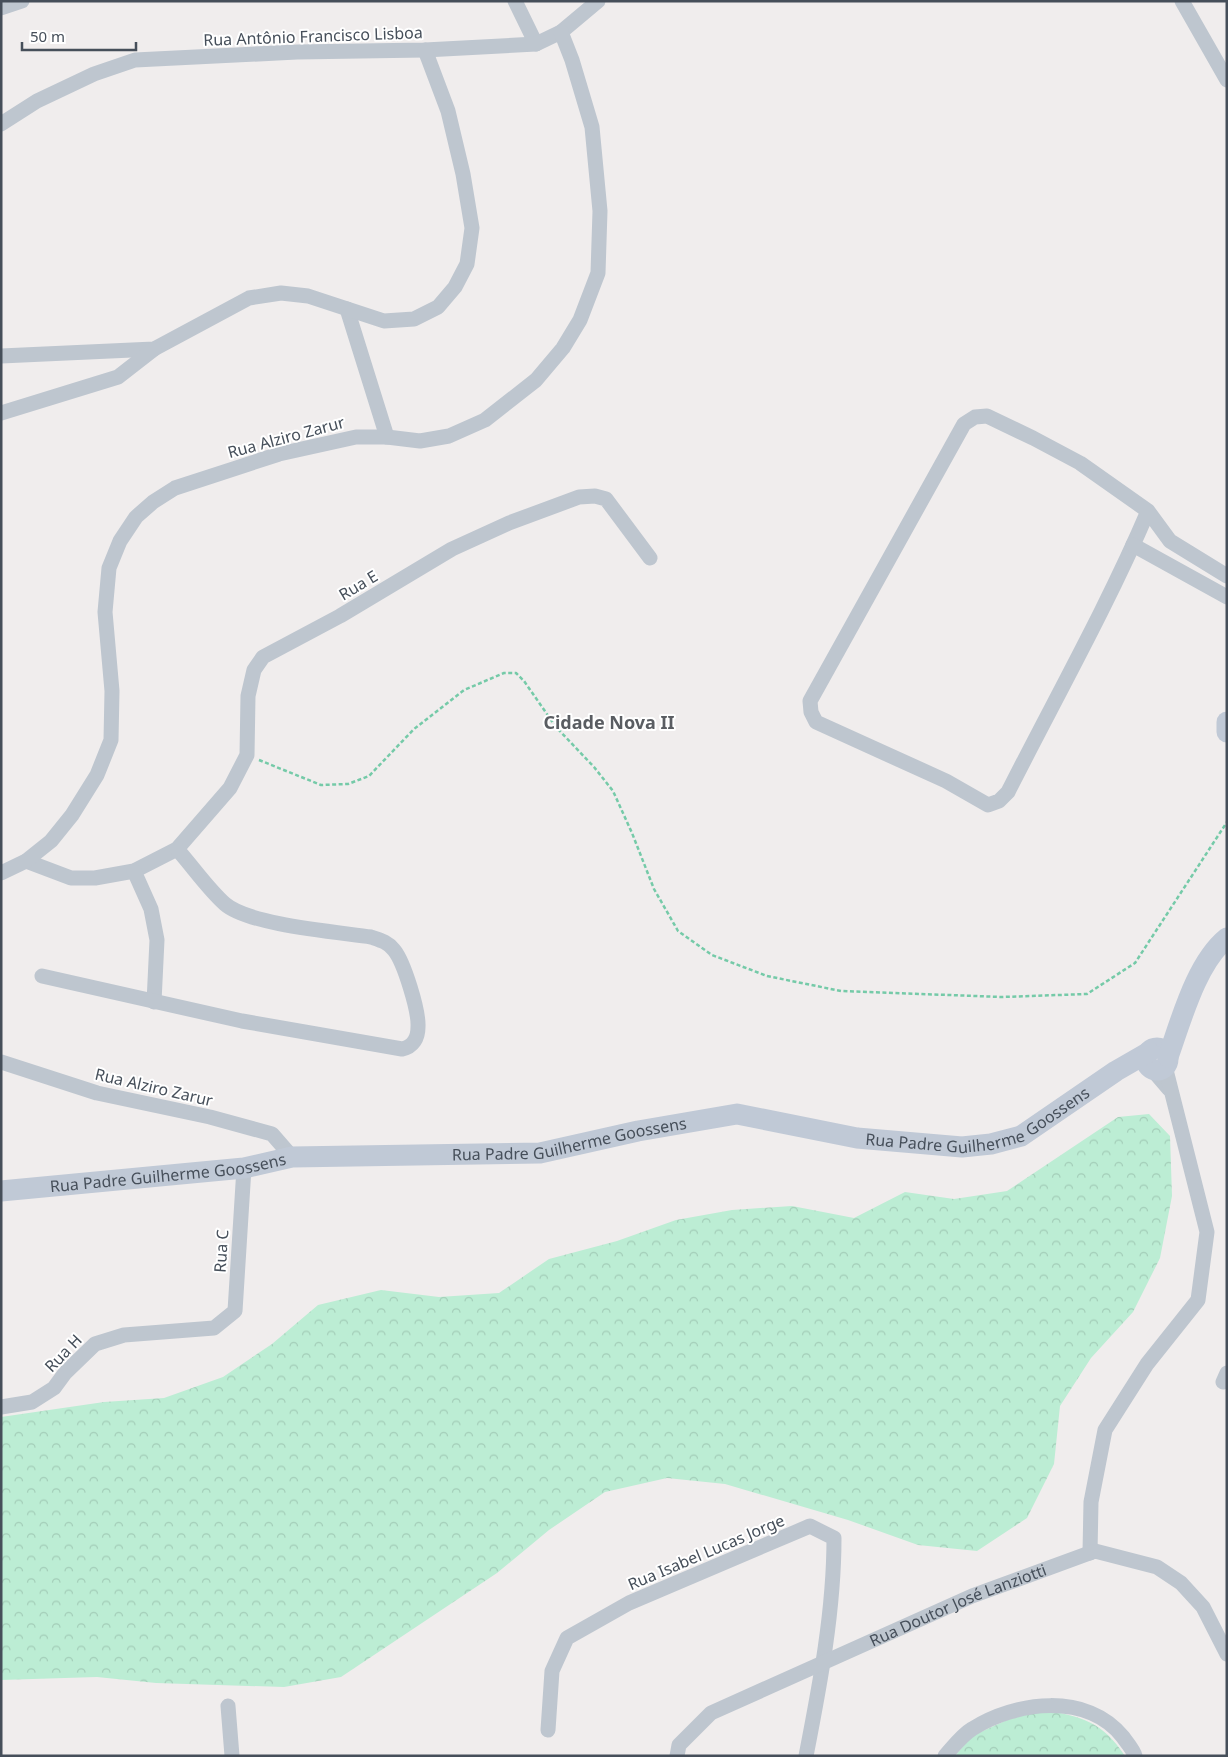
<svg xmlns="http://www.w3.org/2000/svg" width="1228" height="1757" viewBox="0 0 1228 1757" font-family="'Noto Sans',sans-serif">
	<defs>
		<pattern id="forest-crowns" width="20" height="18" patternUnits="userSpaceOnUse" patternTransform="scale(1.25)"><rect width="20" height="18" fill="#bcedd4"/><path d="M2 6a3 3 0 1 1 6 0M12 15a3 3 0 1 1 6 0" fill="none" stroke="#a3cdb8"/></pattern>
	</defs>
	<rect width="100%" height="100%" fill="#f0eded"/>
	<!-- forest -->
	<path fill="url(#forest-crowns)" d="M 1149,1114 L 1170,1136 L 1172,1196 L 1160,1258 L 1133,1312 L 1091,1358 L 1060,1406 L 1054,1464 L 1027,1518 L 977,1551 L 918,1545 L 848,1520 L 725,1484 L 667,1478 L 605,1492 L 549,1530 L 497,1573 L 341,1677 L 284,1687 L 156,1683 L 97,1677 L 1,1680 L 1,1417 L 104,1402 L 164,1398 L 223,1377 L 272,1344 L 318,1305 L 381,1290 L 439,1297 L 499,1293 L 549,1259 L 617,1241 L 676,1220 L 732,1210 L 792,1206 L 854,1218 L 905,1192 L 954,1199 L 1007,1191 L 1118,1117 Z
		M 1043,1710 C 1081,1716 1103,1722 1125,1756 L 955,1756 L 972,1736 L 1007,1720 Z"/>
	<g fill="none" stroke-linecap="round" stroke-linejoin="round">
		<!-- path -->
		<path stroke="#75caa8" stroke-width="2.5" stroke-dasharray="4 2.5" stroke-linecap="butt" d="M 259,760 L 321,785 L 348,784 L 369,776 L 414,729 L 464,690 L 504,673 L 516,673 L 524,681 L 556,727 L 594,767 L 613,791 L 632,833 L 654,889 L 678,931 L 712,955 L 767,976 L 841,991 L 1002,997 L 1087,994 L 1135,963 L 1227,822"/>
		<!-- street -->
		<g stroke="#bec6cf" stroke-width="15">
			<path d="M 515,1 L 536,44"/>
			<path d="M 1182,1 L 1227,80"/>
			<path d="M 1,8 L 22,1"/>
			<path d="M 1,124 L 37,101 L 94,74 L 135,60 L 297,52 L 425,50 L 536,44 L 561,32 L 598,1"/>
			<path d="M 347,309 L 387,437"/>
			<path d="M 1,356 L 154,349 L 249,298 L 281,293 L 308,296 L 384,321 L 414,319 L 438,307 L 455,287 L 467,264 L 472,228 L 463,174 L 448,111 L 425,50"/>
			<path d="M 1,413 L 118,377 L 154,349"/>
			<path d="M 1148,511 C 1107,607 1055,699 1008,792 L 999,801 L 988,805 L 946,781 L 816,722 L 811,712 L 810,701 L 964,424 L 975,417 L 987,416 L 1033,438 L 1080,463 L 1148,511 L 1170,541 L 1227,576"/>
			<path d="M 1133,545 L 1227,597"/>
			<path d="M 26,861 L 71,878 L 95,878 L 134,871 L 177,849 L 230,788 L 247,755 L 248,696 L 254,670 L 263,657 L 340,616 L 452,549 L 509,523 L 579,497 L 595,496 L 606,499 L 650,558"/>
			<path d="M 134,871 L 151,909 L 157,940 L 154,1002"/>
			<path d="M 1,873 L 26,861 L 51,841 L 72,815 L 97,775 L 111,740 L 112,691 L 105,612 L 109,568 L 120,541 L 136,517 L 153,502 L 175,488 L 279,454 L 356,437 L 387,437 L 420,441 L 449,436 L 485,420 L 536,380 L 563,348 L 580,320 L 598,273 L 600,211 L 592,127 L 572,60 L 561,32"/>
			<path d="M 42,976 L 242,1021 L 402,1049 C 413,1047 418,1038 418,1027 C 419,1011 404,962 394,950 C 388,942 380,940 371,937 C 337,932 249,925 225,904 C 208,889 193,867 177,849"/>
			<path d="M 1,1062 L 97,1093 L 210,1117 L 272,1134 L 292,1157"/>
			<path d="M 1151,1068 L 1169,1089"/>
			<path d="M 1223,1382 L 1227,1373"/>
			<path d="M 1,1407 L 32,1402 L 54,1388 L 65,1373 L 95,1344 L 124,1335 L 214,1328 L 235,1311 L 244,1168"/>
			<path d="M 1090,1553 L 1091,1502 L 1105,1430 L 1147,1364 L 1198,1300 L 1207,1232 L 1165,1066"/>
			<path d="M 228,1706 L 232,1756"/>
			<path d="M 548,1730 L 552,1671 L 567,1638 L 629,1603 L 810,1526 L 834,1538 C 834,1611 820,1684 806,1756"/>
			<path id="s1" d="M 677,1756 L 679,1745 L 711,1713 L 972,1596 L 1095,1551 L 1157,1567 L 1181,1583 L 1203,1607 L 1227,1654"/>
			<path d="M 945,1756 C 953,1747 962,1735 972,1729 C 1016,1701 1087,1692 1123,1737 C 1127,1743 1133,1749 1135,1756"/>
		</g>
		<!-- secondary -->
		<g stroke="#c0c9d6" stroke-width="21">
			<path d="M 1227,722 L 1227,732"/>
			<circle cx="1157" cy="1059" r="11"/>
			<path d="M 1168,1057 C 1181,1021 1196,963 1227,938"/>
			<path id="s2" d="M 1,1191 L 244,1168 L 292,1157 L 540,1153 L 638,1131 L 737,1114 L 857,1138 L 962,1147 L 991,1144 L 1021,1136 L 1116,1071 L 1149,1052"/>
		</g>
	</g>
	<g text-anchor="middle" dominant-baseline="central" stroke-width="4" stroke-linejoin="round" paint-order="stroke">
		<!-- street labels -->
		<g font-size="16" fill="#464f5a" stroke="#fff">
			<text transform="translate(313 36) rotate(-2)">Rua Antônio Francisco Lisboa</text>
			<text transform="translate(286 437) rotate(-15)">Rua Alziro Zarur</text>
			<text transform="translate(358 585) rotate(-31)">Rua E</text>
			<text transform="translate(154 1087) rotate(13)">Rua Alziro Zarur</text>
			<text stroke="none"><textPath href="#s2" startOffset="992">Rua Padre Guilherme Goossens</textPath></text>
			<text stroke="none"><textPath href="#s2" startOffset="572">Rua Padre Guilherme Goossens</textPath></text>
			<text stroke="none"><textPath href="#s2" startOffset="168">Rua Padre Guilherme Goossens</textPath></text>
			<text transform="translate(221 1251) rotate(-86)">Rua C</text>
			<text transform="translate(63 1353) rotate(-46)">Rua H</text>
			<text transform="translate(706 1552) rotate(-23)">Rua Isabel Lucas Jorge</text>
			<text stroke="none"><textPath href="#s1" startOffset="326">Rua Doutor José Lanziotti</textPath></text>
		</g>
		<!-- neighbourhood labels -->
		<g font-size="18" font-weight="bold" fill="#5a5d62" stroke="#fff">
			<text x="609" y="722">Cidade Nova II</text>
		</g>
	</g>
	<!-- border -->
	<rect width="1228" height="1757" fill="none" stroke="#464f5a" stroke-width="5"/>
	<!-- scale -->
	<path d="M22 42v8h114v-8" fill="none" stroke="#464f5a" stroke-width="2.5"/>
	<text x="30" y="42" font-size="15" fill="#464f5a" stroke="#ffffff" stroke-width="4" paint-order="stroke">50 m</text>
</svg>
